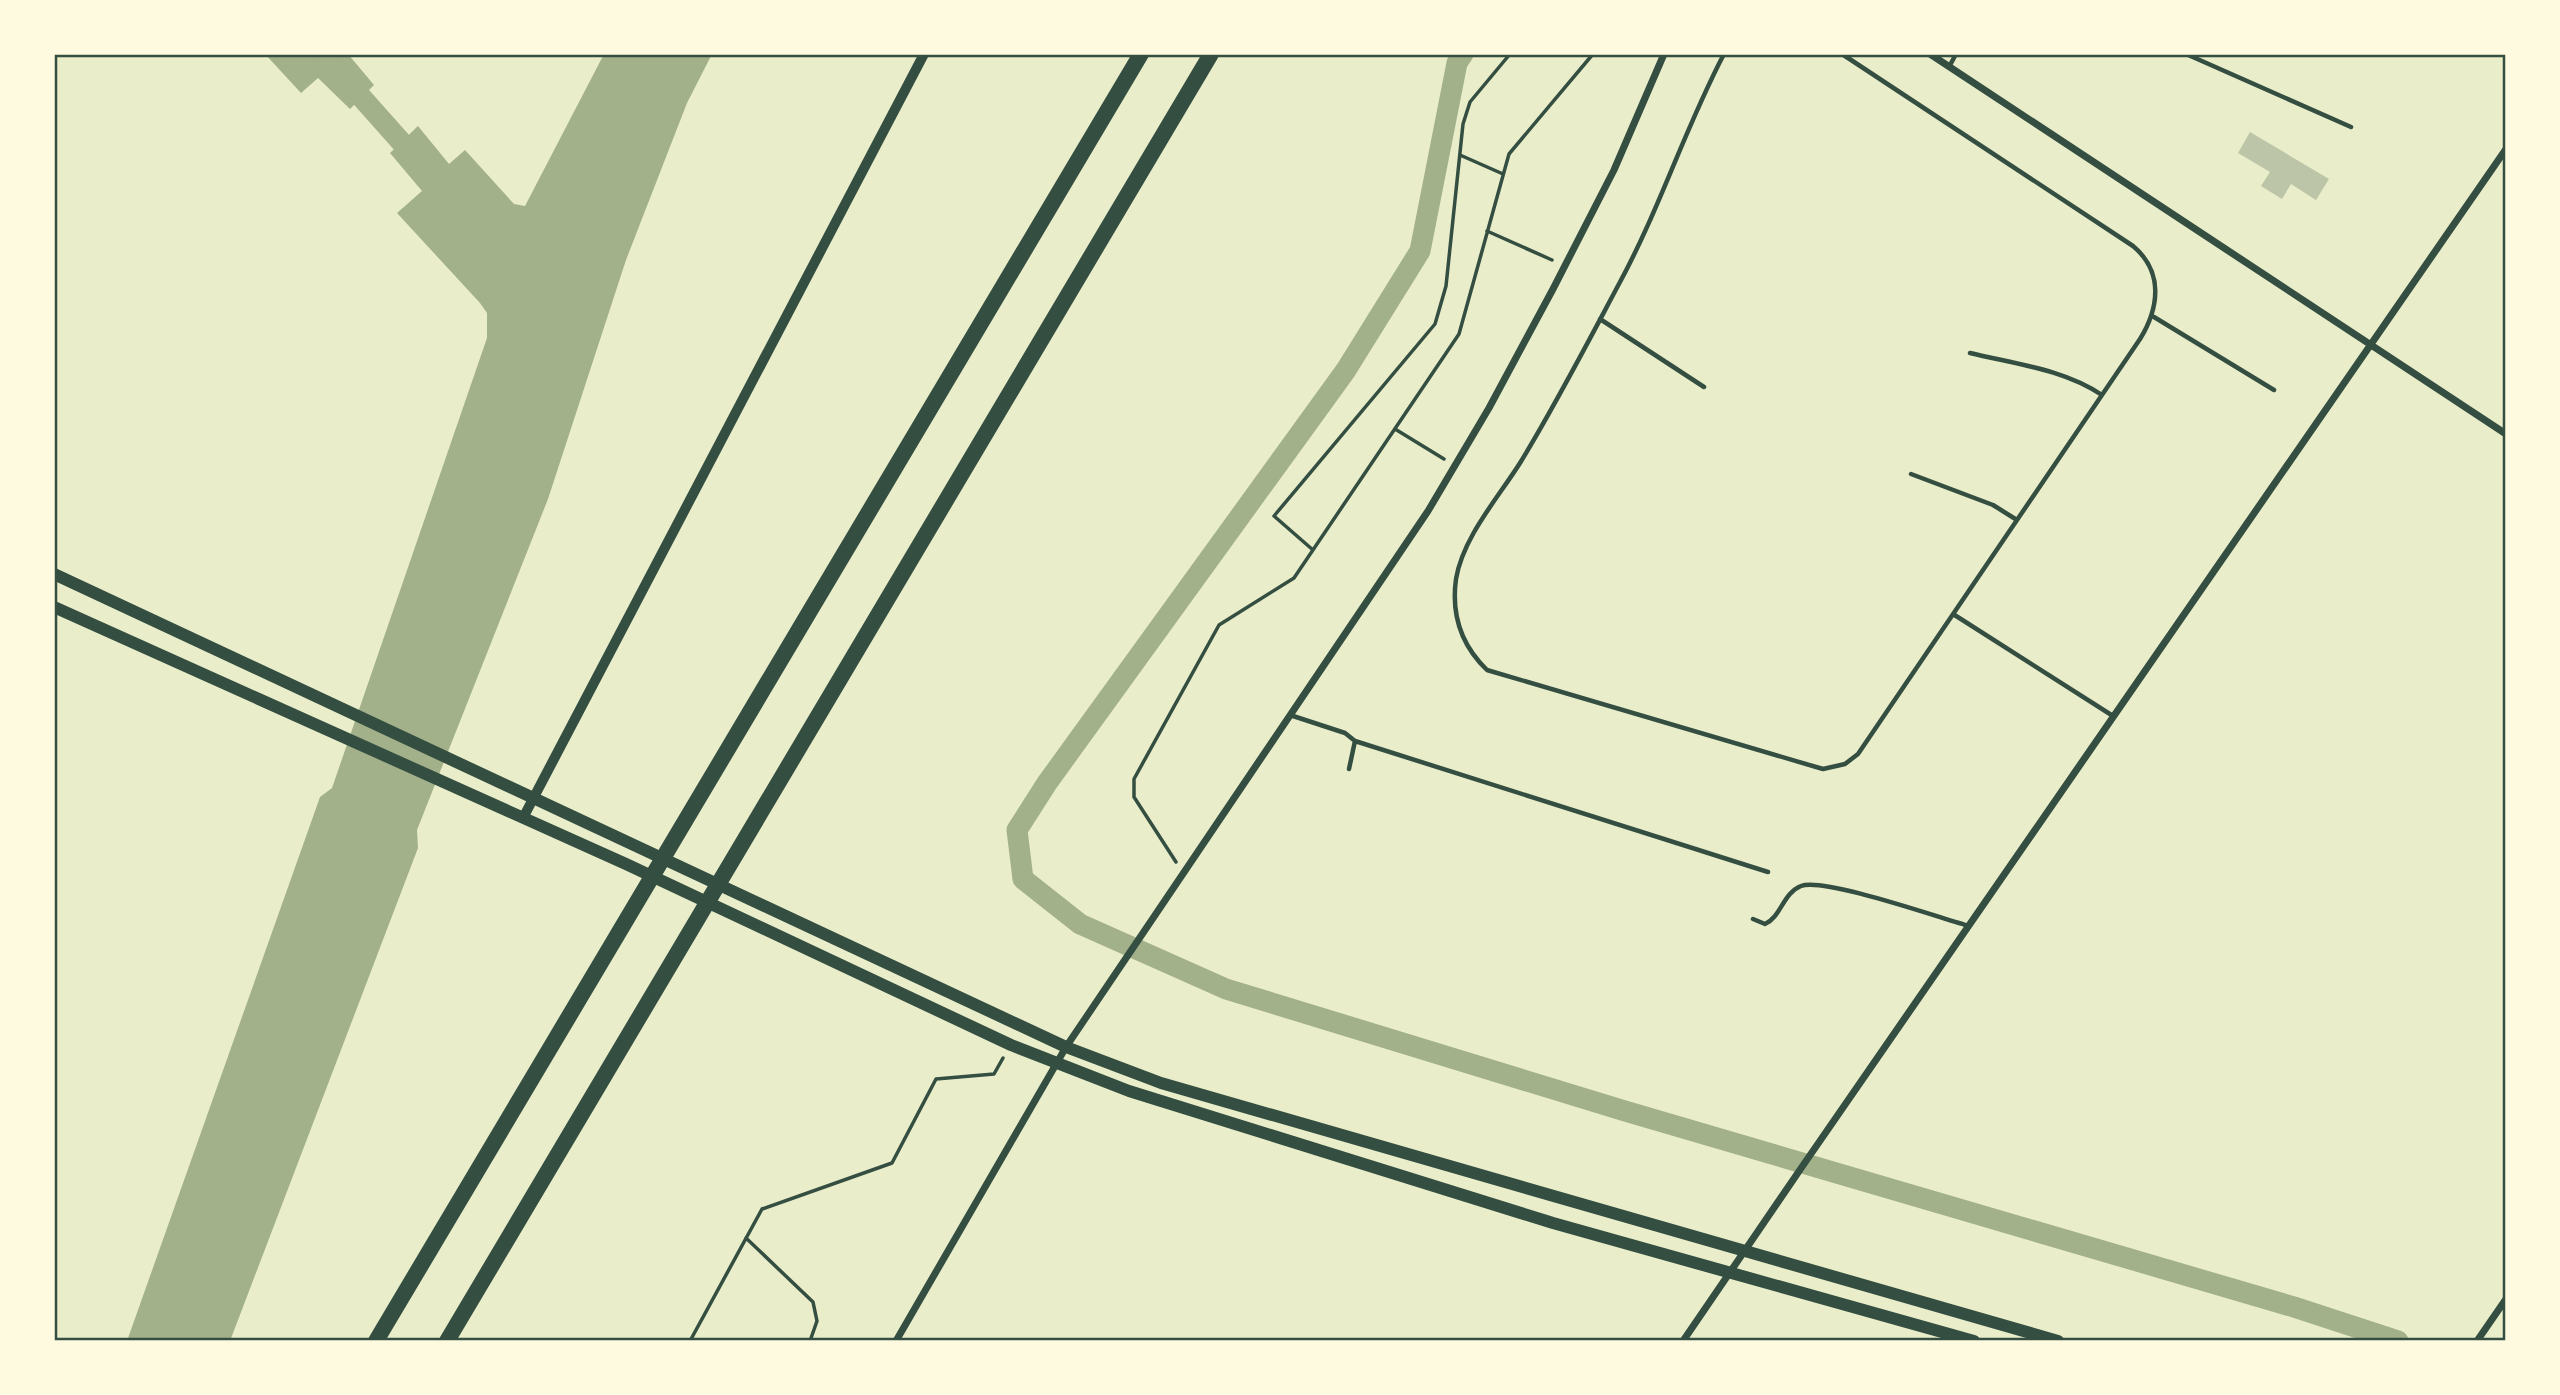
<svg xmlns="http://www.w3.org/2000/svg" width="2560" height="1395" viewBox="0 0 2560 1395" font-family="Overpass,sans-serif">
	<rect width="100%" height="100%" fill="#e9edc9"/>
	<!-- water -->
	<path fill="#a3b18a" d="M 265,54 L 348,54 L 374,85 L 350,109 L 318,78 L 301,93 Z
		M 604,54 L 712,54 L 687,103 L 626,260 L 548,499 L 417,830 L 418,848 L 230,1341 L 127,1341 L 320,797 L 332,788 L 487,338 L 487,313 L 480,303 L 397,213 L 422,191 L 390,153 L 418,126 L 449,164 L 465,150 L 514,204 L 525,206 Z"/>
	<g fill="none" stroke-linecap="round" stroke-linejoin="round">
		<!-- canal -->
		<path stroke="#a3b18a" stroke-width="21" d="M 323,54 L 419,162
			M 1463,54 L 1457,63 L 1420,251 L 1346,370 L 1047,783 L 1017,830 L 1023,879 L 1080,924 L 1226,989 L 1625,1111 L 2294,1307 L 2398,1341"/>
	</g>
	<!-- building -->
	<path fill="#bcc5a7" d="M 2250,132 L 2329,179 L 2316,200 L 2291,184 L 2282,199 L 2261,186 L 2270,172 L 2238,153 Z"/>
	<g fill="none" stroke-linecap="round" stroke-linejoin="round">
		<!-- path -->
		<path stroke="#344e41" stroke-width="3.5" d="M 1460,155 L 1503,174
			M 1487,231 L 1552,260
			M 1395,429 L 1444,459
			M 1313,550 L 1274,516 L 1435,324 L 1446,286 L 1463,124 L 1470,102 L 1510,54
			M 1176,862 L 1134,797 L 1134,779 L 1219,625 L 1294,578 L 1459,334 L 1509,154 L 1593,54
			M 746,1238 L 813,1302 L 817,1321 L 810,1341
			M 690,1341 L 762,1209 L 892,1163 L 936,1079 L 994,1074 L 1003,1058"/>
		<!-- service -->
		<path stroke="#344e41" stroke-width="4.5" d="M 1724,54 C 1685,128 1660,208 1620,282 C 1588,342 1556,404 1520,463 C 1498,498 1463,537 1456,579 C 1451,615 1461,645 1487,670 L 1823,769 L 1845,764 L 1858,754 L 2140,339 C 2159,308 2164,272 2133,246 L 1842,54
			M 2186,54 L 2351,127
			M 1949,67 L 1956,54
			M 2154,317 L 2274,390
			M 1600,319 L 1704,387
			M 1970,353 C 2015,364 2063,369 2102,395
			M 1911,474 L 1993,505 L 2017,520
			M 1953,614 L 2113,716
			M 1290,715 L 1345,733 L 1355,741 L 1349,769
			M 1355,741 L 1768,872
			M 1753,919 L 1765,924 C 1781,917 1783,893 1801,886 C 1823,877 1940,918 1969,926"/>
		<!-- minor -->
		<path stroke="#344e41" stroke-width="7" d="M 1930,54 L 2506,434
			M 896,1341 L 1066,1047 L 1428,511 L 1489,408 L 1553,289 L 1614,170 L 1664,54
			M 1683,1341 C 1955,942 2230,545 2506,149
			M 2477,1341 L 2506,1299"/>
		<!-- tertiary -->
		<path stroke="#344e41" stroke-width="10" d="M 523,818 L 924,54"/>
		<!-- secondary -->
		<path stroke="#344e41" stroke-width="12" d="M 54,574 L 1066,1047 L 1161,1083 L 2058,1341
			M 54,607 L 626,864 L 1011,1045 L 1129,1091 L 1553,1223 L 1974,1341"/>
		<!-- motorway -->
		<path stroke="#344e41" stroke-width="16" d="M 376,1341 L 1141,54
			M 447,1341 L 1211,54"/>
	</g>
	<!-- border -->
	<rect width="2560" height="1395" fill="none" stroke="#fefae0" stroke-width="112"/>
	<rect x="56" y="56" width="2448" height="1283" fill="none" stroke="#344e41" stroke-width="2.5"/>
</svg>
